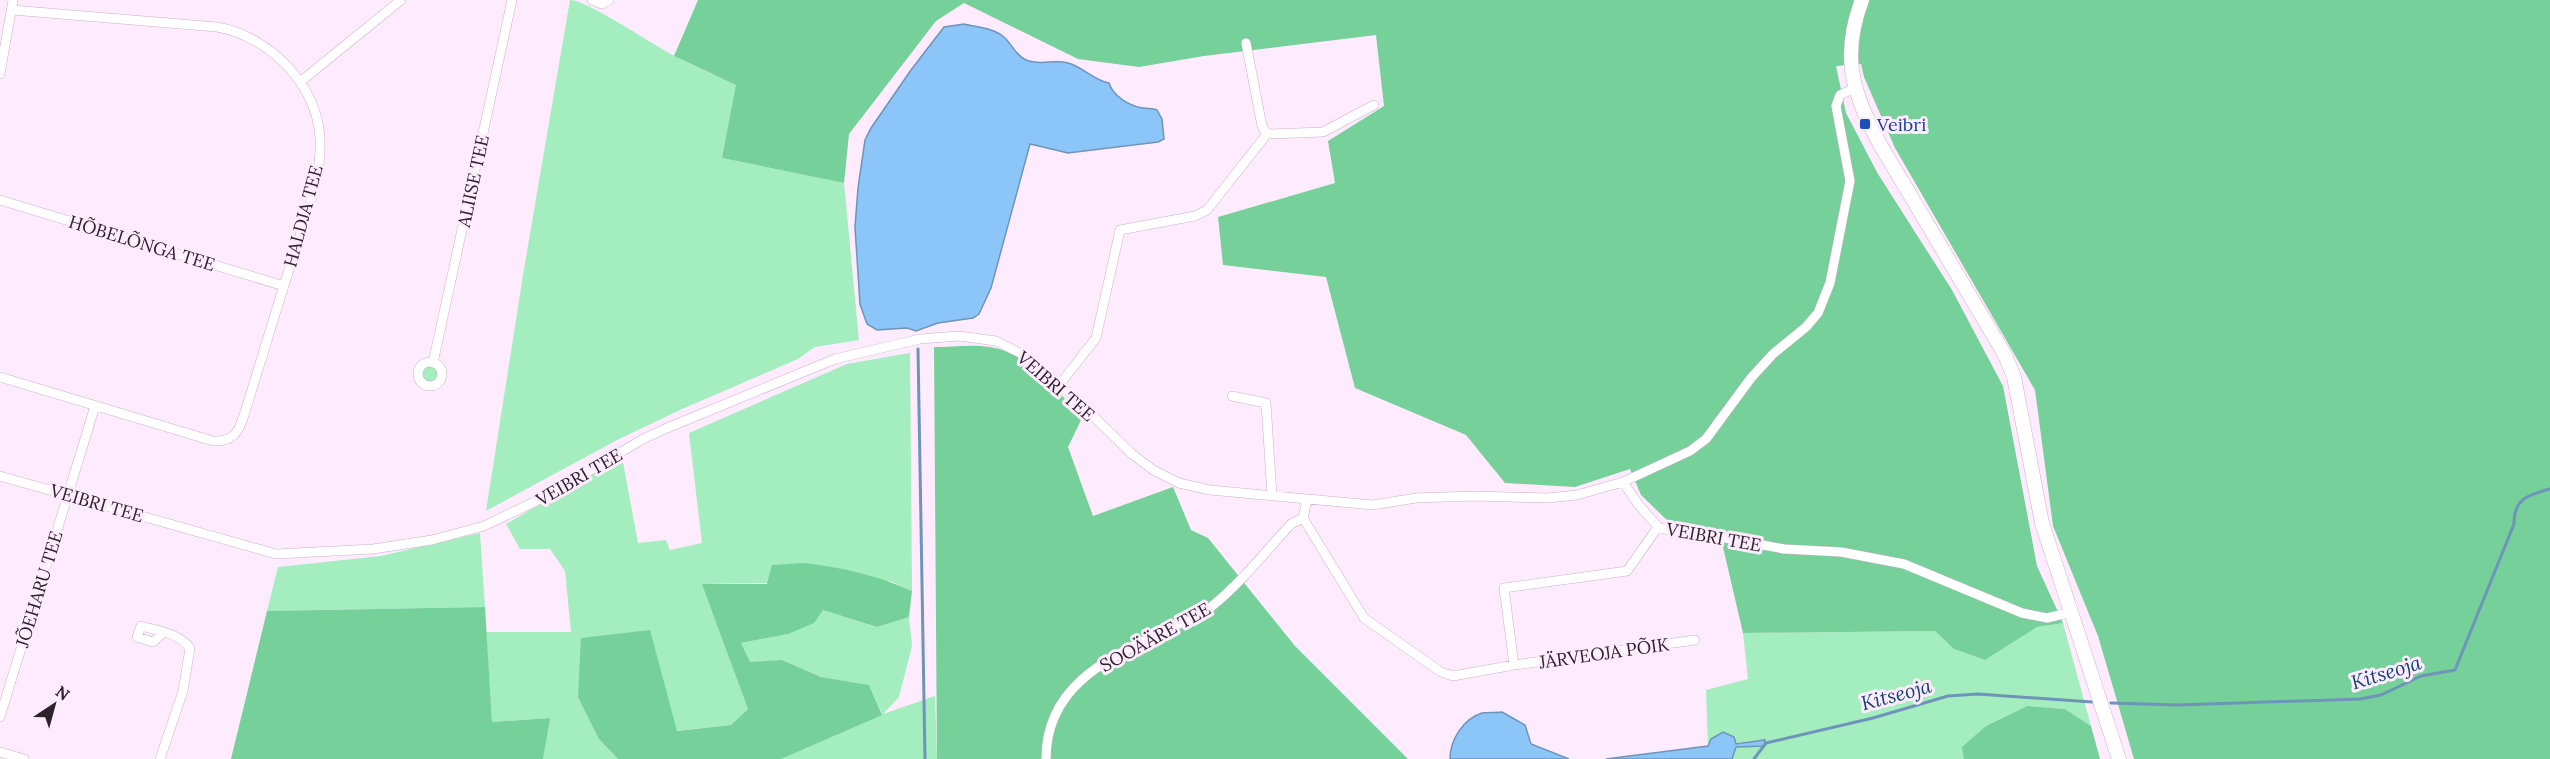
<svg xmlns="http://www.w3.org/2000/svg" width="2550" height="759" viewBox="0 0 2550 759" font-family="Lora,serif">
	<rect width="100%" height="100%" fill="#ffebfe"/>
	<!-- green -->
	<path fill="#a3edbe" d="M 570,0 C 587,0 653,45 673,55 C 693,66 715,75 737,85 L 722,158 L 844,183 L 859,340 L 815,347 L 798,359 L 682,409 L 619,439 L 486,511 L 523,275 Z
		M 910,353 L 912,591 L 890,581 L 703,584 L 748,709 L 731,725 L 599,739 L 618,759 L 543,759 L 549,718 L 492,722 L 486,632 L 571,632 L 565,571 L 550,549 L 520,549 L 506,524 L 622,457 L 638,543 L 666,540 L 670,550 L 702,543 L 689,433 L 847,364 Z
		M421 374a9 9 0 1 1 18 0a9 9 0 1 1-18 0Z
		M 480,533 L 485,607 L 267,611 L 278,567 L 381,556 Z
		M 823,610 L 877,627 L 909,617 L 912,646 L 899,697 L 883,714 L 935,696 L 937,759 L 781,759 L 882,714 L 869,685 L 821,677 L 782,660 L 750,663 L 741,643 L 788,634 Z
		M 2063,623 L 2091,726 L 2065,709 L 2027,706 L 1986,726 L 1963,747 L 1964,759 L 1732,759 L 1736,747 L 1765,740 L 1708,746 L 1706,690 L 1748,679 L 1743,633 L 1935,631 L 1954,649 L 1985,660 L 2037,627 Z"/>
	<!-- forest -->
	<path fill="#75d099" d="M 698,0 L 2550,0 L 2550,759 L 2134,759 L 2098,636 L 2053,526 L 2035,390 L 1895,148 L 1864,77 L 1861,64 L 1836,66 L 1846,113 L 1878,174 L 1952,290 L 2003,386 L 2037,566 L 2063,623 L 2037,627 L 1985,660 L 1954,649 L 1935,631 L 1743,633 L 1719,530 L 1671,524 L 1641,495 L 1630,469 L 1575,487 L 1505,483 L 1466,435 L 1355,388 L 1326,277 L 1223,265 L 1218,217 L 1335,183 L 1328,141 L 1384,106 L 1376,35 L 1204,56 L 1139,67 L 1078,59 L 964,3 L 936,21 L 849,134 L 844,183 L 722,158 L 736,85 L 674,56 Z
		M 934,347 C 952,347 972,344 990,347 C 1029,353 1057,391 1082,418 L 1068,447 L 1093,516 L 1173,487 L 1191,530 L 1208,538 L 1295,646 L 1408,759 L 937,759 Z
		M 805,563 C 843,568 877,575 912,591 L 909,617 L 877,627 L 823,610 L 814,623 L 788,634 L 741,643 L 750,662 L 782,660 L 821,677 L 869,685 L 882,715 L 781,759 L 618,759 L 599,739 L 578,697 L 581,638 L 650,630 L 677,731 L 731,725 L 748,709 L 702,584 L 767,584 L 772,565 Z
		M 485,607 L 492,722 L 550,718 L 543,759 L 231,759 L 267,611 Z
		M 2027,706 L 2065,709 L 2091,726 L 2100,759 L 1964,759 L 1962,747 L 1986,726 Z"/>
	<!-- water -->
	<path fill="#8cc5f8" stroke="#6f94ba" stroke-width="1.5" d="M 964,24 C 976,27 994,28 1004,37 C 1012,44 1015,55 1026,60 C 1040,66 1054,59 1068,63 C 1083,67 1095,81 1109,83 C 1113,96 1129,106 1143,108 C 1149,109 1152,108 1157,110 L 1162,119 L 1164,139 L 1158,142 L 1068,153 L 1030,144 L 991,288 L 979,314 L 973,318 L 938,323 L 916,331 L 907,328 L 877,330 L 867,324 L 860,304 L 855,227 L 858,188 L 865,140 L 871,128 L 911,70 L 944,27 Z
		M 1502,712 L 1525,725 L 1531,744 L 1569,759 L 1450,759 C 1450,740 1463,719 1482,713 C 1488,712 1496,713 1502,712 Z
		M 1723,732 L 1734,737 L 1736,744 L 1765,740 L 1764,746 L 1736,747 L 1732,759 L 1606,759 L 1708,746 L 1711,739 Z"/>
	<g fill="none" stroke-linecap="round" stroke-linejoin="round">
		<!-- stream -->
		<path stroke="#6f94ba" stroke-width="3" d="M 918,349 L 925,759
			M 2111,703 L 2178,705 L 2360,699 L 2381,695 L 2421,676 L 2455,670 L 2514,524 C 2514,499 2527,495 2550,489
			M 1754,759 L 1766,743 L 1873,718 L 1948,696 L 1978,694 L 2092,702"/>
		<defs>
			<path id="street" d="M 592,0 L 602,4 L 609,0
				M 1246,43 L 1262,126 L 1267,134
				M 0,74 L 13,0
				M 300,82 L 401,0
				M 0,200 L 284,286
				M418 374a12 12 0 1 1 24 0a12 12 0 1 1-24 0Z
				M 433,363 L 512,0
				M 0,377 L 213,441 C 233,442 239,432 244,415 C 261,361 277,307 294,254 C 305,218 322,178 320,139 C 318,85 269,36 217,27 L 12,10
				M 1060,384 L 1096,338 L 1120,230 L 1195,216 L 1207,210 L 1267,134 L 1323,132 L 1374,105
				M 1232,396 L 1266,403 L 1272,496
				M 0,476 L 276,554 L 373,549 L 432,540 L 484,526 L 549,495 L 643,439 L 667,428 L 835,359 L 920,339 L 959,336 L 996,341 L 1024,355 L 1060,384 L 1132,454 L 1153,470 L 1179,483 L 1210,490 L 1373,505 L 1416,498 L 1474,496 L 1548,498 L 1577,495 L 1623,482 L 1638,504 L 1658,527 L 1689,536 L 1726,538 L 1784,549 L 1841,552 L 1904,564 L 2022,613 L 2047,618 L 2072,612
				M 1623,482 L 1690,451 L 1706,439 L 1751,378 L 1773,354 L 1806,327 L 1818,313 L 1830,283 L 1850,181 L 1836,106 L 1840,95 L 1855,88
				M 1303,518 L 1364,618 L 1441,672 L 1453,676 L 1514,665 L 1504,588 L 1627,571 L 1658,527
				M 1514,665 L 1695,640
				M 0,717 L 95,406
				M 0,752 L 24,759
				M 160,759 L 183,691 L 190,648 C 179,633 158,631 141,626 L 137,637 L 153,642 L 164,632
				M 1046,759 C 1046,683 1112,657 1170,628 C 1183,622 1200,616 1211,607 C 1241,583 1265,552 1291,524 L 1303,518 L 1307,500"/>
			<path id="secondary" d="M 1862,0 C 1851,29 1847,59 1856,89 C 1867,128 1892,164 1912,198 C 1943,250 1974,302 2005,355 L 2014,377 L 2042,523 L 2119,759"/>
		</defs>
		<!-- street casing -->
		<use href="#street" stroke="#c9b1c8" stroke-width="10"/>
		<!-- secondary casing -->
		<use href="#secondary" stroke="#c9b1c8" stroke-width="15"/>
		<!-- street -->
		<use href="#street" stroke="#fff" stroke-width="9"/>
		<!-- secondary -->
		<use href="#secondary" stroke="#fff" stroke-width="14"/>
	</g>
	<!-- markers -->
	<rect fill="#1a4fb4" stroke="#ffebfe" stroke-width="2" x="1859" y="118" width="12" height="12" rx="3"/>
	<g text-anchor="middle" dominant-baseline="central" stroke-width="6" stroke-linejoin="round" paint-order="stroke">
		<!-- transit labels -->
		<g font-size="18" fill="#164399" stroke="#ffebfe" text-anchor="start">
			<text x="1877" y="124">Veibri</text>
		</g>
		<!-- street labels -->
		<g font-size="18" fill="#2c232b" stroke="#ffebfe">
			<text transform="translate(473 181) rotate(-78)">ALIISE TEE</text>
			<text transform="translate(303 216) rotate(-75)">HALDJA TEE</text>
			<text transform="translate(142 243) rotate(17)">HÕBELÕNGA TEE</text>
			<text transform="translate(1056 386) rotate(41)">VEIBRI TEE</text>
			<text transform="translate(579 477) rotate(-30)">VEIBRI TEE</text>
			<text transform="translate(97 503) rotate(16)">VEIBRI TEE</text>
			<text transform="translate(1714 537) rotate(10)">VEIBRI TEE</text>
			<text transform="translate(39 589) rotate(-73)">JÕEHARU TEE</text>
			<text transform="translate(1155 637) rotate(-29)">SOOÄÄRE TEE</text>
			<text transform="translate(1604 653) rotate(-8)">JÄRVEOJA PÕIK</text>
		</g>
		<!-- water labels -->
		<g font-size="20" font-style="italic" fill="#124670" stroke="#ffebfe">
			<text transform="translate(2386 672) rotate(-17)">Kitseoja</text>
			<text transform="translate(1896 694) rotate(-15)">Kitseoja</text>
		</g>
	</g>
	<!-- north arrow -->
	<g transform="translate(54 705) rotate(36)" stroke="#ffebfe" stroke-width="4.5" paint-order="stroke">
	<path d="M0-4.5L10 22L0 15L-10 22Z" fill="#2c232b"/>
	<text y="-9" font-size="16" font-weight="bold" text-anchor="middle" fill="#2c232b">N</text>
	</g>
</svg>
